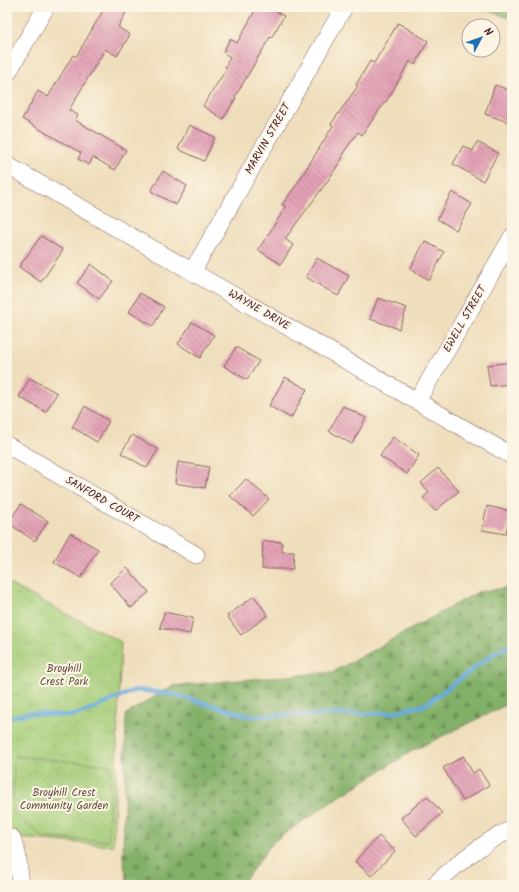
<svg xmlns="http://www.w3.org/2000/svg" width="519" height="892" viewBox="0 0 519 892" font-family="Kalam,sans-serif">
	<defs>
		<pattern id="forest-firs" width="22" height="20" patternUnits="userSpaceOnUse"><rect width="22" height="20" fill="#83b068"/><path d="M5 1l3.5 6h-7zM16 11l3.5 6h-7z" fill="#6d8f56"/></pattern>
		<pattern id="park-tufts" width="24" height="20" patternUnits="userSpaceOnUse"><rect width="24" height="20" fill="#a4cd78"/><path d="M3 7l-1-3M5 7V3M7 7l1-3M15 17l-1-3M17 17v-4M19 17l1-3" fill="none" stroke="#8fb068"/></pattern>
		<pattern id="garden-dots" width="8" height="8" patternUnits="userSpaceOnUse"><rect width="8" height="8" fill="#a4cd78"/><path d="M2 2h.1M6 6h.1" fill="none" stroke="#8fb068" stroke-width="1.8" stroke-linecap="round"/></pattern>
		<pattern id="building-back-hatch" width="6" height="6" patternUnits="userSpaceOnUse"><rect width="6" height="6" fill="#e3a2b6"/><path d="M-1 5l2 2M0 0l6 6M5-1l2 2" fill="none" stroke="#ba8394"/></pattern>
	</defs>
	<rect width="100%" height="100%" fill="#fcf5e5"/>
	<filter id="ink" filterUnits="userSpaceOnUse"><feTurbulence type="fractalNoise" baseFrequency=".025" numOctaves="2"/><feDisplacementMap in="SourceGraphic" scale="8" xChannelSelector="R" yChannelSelector="G"/><feConvolveMatrix kernelMatrix="1 2 1 2 8 2 1 2 1" color-interpolation-filters="sRGB"/></filter>
	<filter id="wash" filterUnits="userSpaceOnUse"><feTurbulence type="fractalNoise" baseFrequency=".012" numOctaves="4" result="noise"/><feDisplacementMap in="SourceGraphic" scale="16" xChannelSelector="R" yChannelSelector="G"/><feGaussianBlur stdDeviation="0.9" result="paint"/><feColorMatrix in="noise" values="0 0 0 0 0 0 0 0 0 0 0 0 0 0 0 0 0 1.4 0 .05"/><feComposite in="paint" operator="in"/></filter>
	<g filter="url(#wash)">
		<rect width="100%" height="100%" fill="#efdebc"/>
		<!-- forest -->
		<path fill="url(#forest-firs)" stroke="#66684a" d="M 487,7 L 512,7 L 512,19 L 486,10 Z
			M 512,587 L 512,702 L 412,751 L 334,800 L 274,841 L 241,885 L 128,885 L 123,858 L 126,714 L 172,686 L 333,672 L 478,592 Z"/>
		<!-- park -->
		<path fill="url(#park-tufts)" stroke="#777652" d="M 7,583 L 121,642 L 113,846 L 7,837 Z"/>
		<!-- garden -->
		<path fill="url(#garden-dots)" stroke="#777652" d="M 14,756 L 111,765 L 108,841 L 44,838 L 13,813 Z"/>
		<g fill="none" stroke-linecap="round" stroke-linejoin="round">
			<!-- stream -->
			<path stroke="#6aabdd" stroke-width="4.5" d="M 7,718 L 29,713 L 70,716 L 86,712 L 135,690 L 172,694 L 249,716 L 390,713 L 425,705 L 492,655 L 512,643"/>
		</g>
		<g id="blocks">
			<!-- building -->
			<path fill="url(#building-back-hatch)" d="M 105,7 L 129,7 L 118,27 L 130,35 L 117,56 L 105,49 L 69,110 L 78,115 L 75,120 L 126,150 L 115,170 L 93,157 L 89,165 L 78,159 L 81,153 L 22,119 L 38,91 L 48,97 L 73,55 L 76,57 Z
				M 257,7 L 268,7 L 284,16 L 271,38 L 270,37 L 235,97 L 236,98 L 223,119 L 203,106 L 227,68 L 225,67 L 230,57 L 223,52 L 230,39 L 237,43 Z
				M 398,23 L 428,41 L 415,65 L 410,61 L 386,102 L 385,102 L 362,135 L 358,132 L 341,156 L 343,157 L 329,179 L 285,239 L 293,245 L 281,264 L 258,250 L 286,207 L 282,205 L 297,184 L 333,126 L 331,124 L 358,86 L 356,85 L 370,61 L 374,63 Z
				M 495,85 L 512,91 L 512,110 L 508,122 L 485,114 Z
				M 189,125 L 215,137 L 204,161 L 178,149 Z
				M 477,142 L 498,153 L 483,181 L 453,164 L 463,146 L 473,151 Z
				M 163,171 L 187,186 L 176,205 L 151,191 Z
				M 452,192 L 472,204 L 456,230 L 437,219 Z
				M 41,236 L 63,250 L 41,282 L 19,267 Z
				M 425,241 L 444,252 L 429,280 L 410,269 Z
				M 317,258 L 349,276 L 338,296 L 306,277 Z
				M 91,264 L 113,281 L 99,299 L 77,283 Z
				M 140,293 L 164,307 L 153,326 L 129,312 Z
				M 378,298 L 407,308 L 399,329 L 370,319 Z
				M 192,322 L 214,335 L 200,358 L 178,344 Z
				M 236,347 L 259,361 L 247,380 L 224,366 Z
				M 512,362 L 512,384 L 490,386 L 487,365 Z
				M 285,377 L 307,389 L 291,418 L 269,406 Z
				M 30,378 L 57,393 L 46,412 L 19,397 Z
				M 85,406 L 109,421 L 97,442 L 72,427 Z
				M 343,406 L 366,418 L 352,444 L 329,431 Z
				M 132,435 L 158,449 L 147,468 L 121,453 Z
				M 393,437 L 419,455 L 407,474 L 380,456 Z
				M 178,462 L 209,467 L 205,488 L 175,483 Z
				M 438,468 L 459,491 L 435,511 L 423,498 L 429,492 L 421,483 Z
				M 246,479 L 269,499 L 253,516 L 230,496 Z
				M 21,504 L 48,521 L 35,541 L 8,523 Z
				M 487,506 L 510,511 L 506,534 L 482,530 Z
				M 70,533 L 98,549 L 81,578 L 54,562 Z
				M 263,541 L 282,542 L 282,552 L 294,552 L 293,569 L 262,569 Z
				M 127,568 L 149,592 L 131,608 L 110,583 Z
				M 254,596 L 268,615 L 241,635 L 227,616 Z
				M 164,612 L 193,618 L 190,634 L 160,628 Z
				M 463,756 L 473,773 L 479,769 L 489,785 L 463,801 L 443,768 Z
				M 427,796 L 442,813 L 416,836 L 401,818 Z
				M 379,836 L 395,851 L 371,876 L 355,861 Z"/>
		</g>
	</g>
	<g filter="url(#ink)">
		<use href="#blocks" fill-opacity="0" stroke="#84625e" stroke-width="1"/>
		<g fill="none" stroke-linecap="round" stroke-linejoin="round">
			<defs>
				<path id="minor" d="M 7,74 L 46,7
					M 7,165 L 512,456
					M 192,272 L 344,7
					M 417,401 L 440,362 L 512,237
					M 7,445 L 196,555
					M 12,838 L 17,853 L 21,885
					M 434,885 C 457,864 483,842 512,829"/>
			</defs>
			<!-- minor casing -->
			<use href="#minor" stroke="#84625e" stroke-width="18"/>
			<!-- minor -->
			<use href="#minor" stroke="#fff" stroke-width="17"/>
		</g>
	</g>
	<g text-anchor="middle" dominant-baseline="central" stroke-width="4" stroke-linejoin="round" paint-order="stroke">
		<!-- street labels -->
		<g font-size="11" fill="#4a1f2b" stroke="#fcf5e5">
			<text transform="translate(268 139) rotate(-60)">MARVIN STREET</text>
			<text transform="translate(259 310) rotate(30)">WAYNE DRIVE</text>
			<text transform="translate(465 319) rotate(-60)">EWELL STREET</text>
			<text transform="translate(102 500) rotate(30)">SANFORD COURT</text>
		</g>
		<!-- park labels -->
		<g font-size="11" fill="#655342" stroke="#fcf5e5">
			<text x="64" y="669">Broyhill<tspan x="64" dy="13">Crest Park</tspan></text>
			<text x="64" y="793">Broyhill Crest<tspan x="64" dy="13">Community Garden</tspan></text>
		</g>
	</g>
	<!-- margin -->
	<rect width="519" height="892" fill="none" stroke="#fcf5e5" stroke-width="24"/>
	<!-- north arrow -->
	<g transform="translate(481 38) rotate(49)"><circle r="19" fill="#fcf5e5" stroke="#b59f9b"/>
	<path d="M0-3L7 15L0 10L-7 15Z" fill="#1f6fb2"/>
	<text y="-6" font-size="11" font-weight="bold" text-anchor="middle" fill="#4a1f2b">N</text>
	</g>
</svg>
